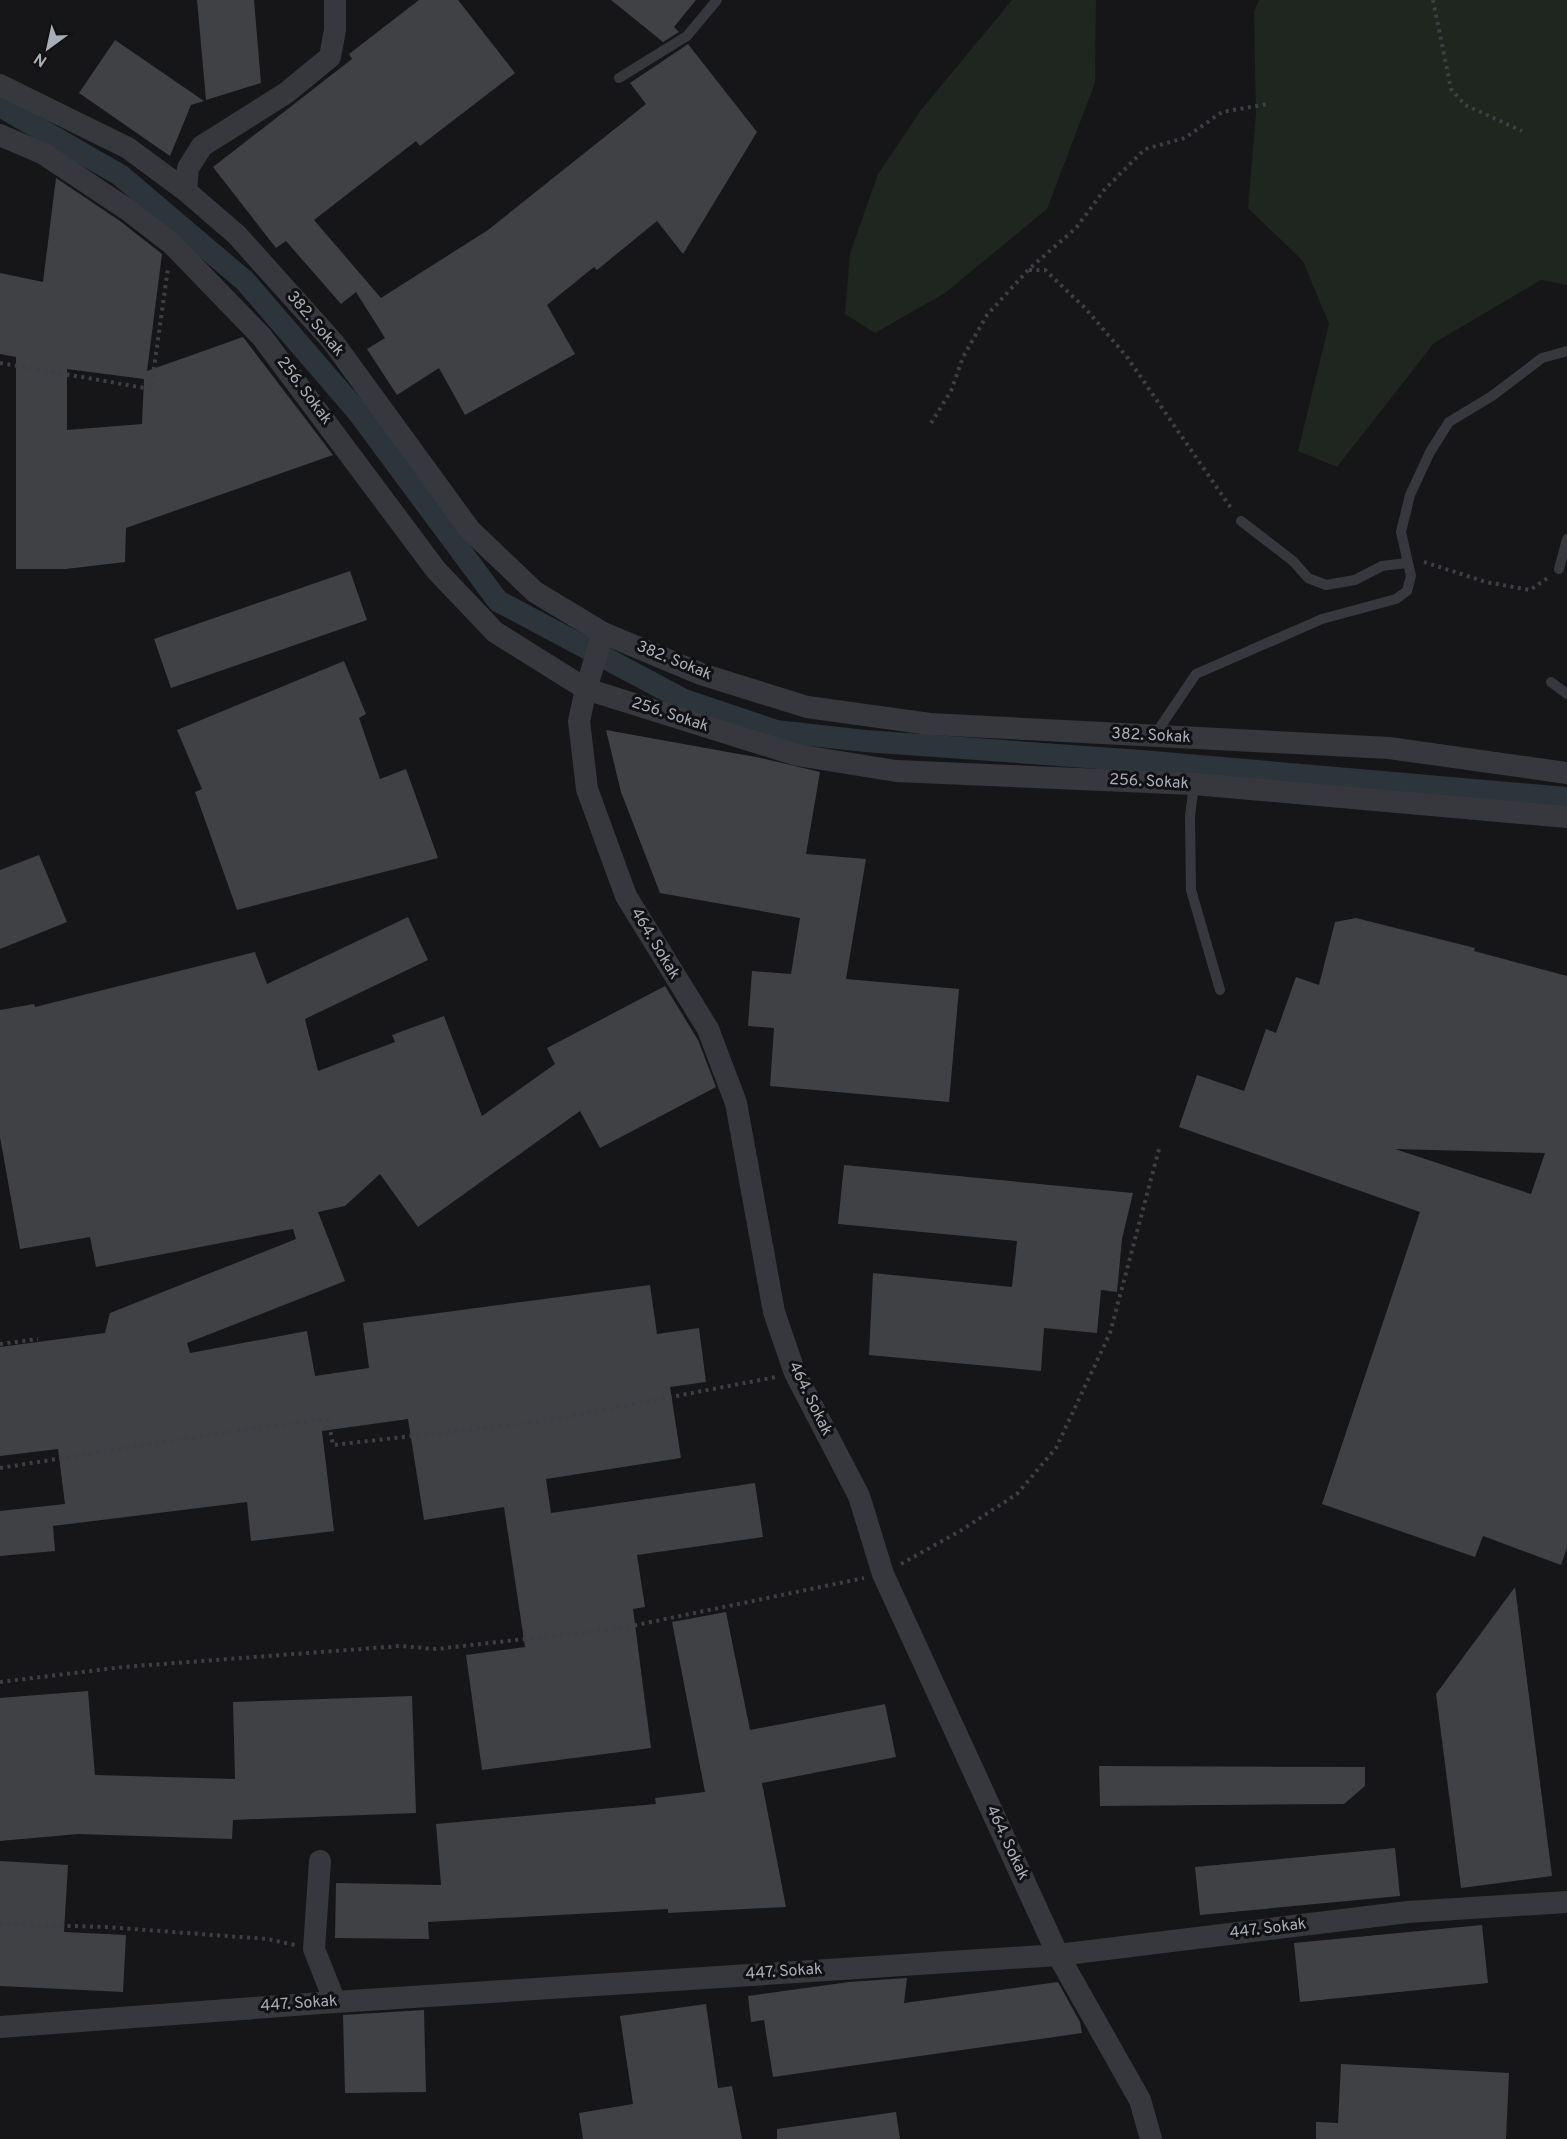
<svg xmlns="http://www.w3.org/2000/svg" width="1567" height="2139" viewBox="0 0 1567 2139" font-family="Overpass,sans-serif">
	<rect width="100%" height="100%" fill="#161618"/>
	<!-- green -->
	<path fill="#1e261f" d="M 1012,0 L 1096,0 L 1095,83 L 1047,209 L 945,293 L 875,333 L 845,314 L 850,253 L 878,174 L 921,110 Z
		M 1259,0 L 1567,0 L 1567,285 L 1541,280 L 1434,343 L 1337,467 L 1298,451 L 1329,324 L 1303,261 L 1248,208 L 1256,113 L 1254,12 Z"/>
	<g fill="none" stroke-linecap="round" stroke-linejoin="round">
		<!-- canal -->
		<path stroke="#2c353c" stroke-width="22" d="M 0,106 L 120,175 L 245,281 L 357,411 L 498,601 L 684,700 L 776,731 L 865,741 L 1141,761 L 1567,798"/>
	</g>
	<!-- building -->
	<path fill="#404145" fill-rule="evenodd" d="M 197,0 L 254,0 L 261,83 L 206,100 Z
		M 419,0 L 458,0 L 515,73 L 420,146 L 416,141 L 314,220 L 381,298 L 488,230 L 646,104 L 630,83 L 688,44 L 757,132 L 683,254 L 657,221 L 597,270 L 594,267 L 547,305 L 575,354 L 465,415 L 439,368 L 397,395 L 367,349 L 385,338 L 356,292 L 341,304 L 286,241 L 276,248 L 213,167 L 352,59 L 349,54 Z
		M 611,0 L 696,0 L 674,27 L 679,32 L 663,42 Z
		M 115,40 L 204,101 L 191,105 L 170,156 L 79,93 Z
		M 56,178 L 120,221 L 162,254 L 147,371 L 243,337 L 333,455 L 126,528 L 125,562 L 66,569 L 16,569 L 16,357 L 0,354 L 0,273 L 43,282 ZM 67,369 L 144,379 L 142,424 L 67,430 Z
		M 350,571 L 367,620 L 171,688 L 154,639 Z
		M 344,661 L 366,714 L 359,718 L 380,779 L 406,769 L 438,858 L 237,910 L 195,792 L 202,789 L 177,730 Z
		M 606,730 L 761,758 L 820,772 L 806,854 L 866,859 L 846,979 L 959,989 L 949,1102 L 770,1086 L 774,1028 L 748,1026 L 752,971 L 791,974 L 800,918 L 660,893 L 621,792 Z
		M 39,855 L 67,922 L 0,949 L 0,870 Z
		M 408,917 L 428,960 L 305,1019 L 318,1071 L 395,1042 L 392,1035 L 444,1016 L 482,1116 L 555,1064 L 547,1048 L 665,986 L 698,1040 L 716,1087 L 600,1148 L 580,1111 L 418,1227 L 380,1174 L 345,1206 L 318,1212 L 345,1281 L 187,1343 L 190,1353 L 307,1331 L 315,1376 L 369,1368 L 363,1323 L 650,1285 L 657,1334 L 699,1328 L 706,1382 L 670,1387 L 681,1458 L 546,1479 L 551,1513 L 755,1483 L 763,1537 L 637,1555 L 645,1607 L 633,1609 L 651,1748 L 482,1770 L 466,1655 L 525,1647 L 504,1507 L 424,1520 L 408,1419 L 322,1431 L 334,1531 L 251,1541 L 247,1502 L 53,1526 L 55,1551 L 0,1556 L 0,1511 L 65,1504 L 58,1449 L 0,1456 L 0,1347 L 105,1333 L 110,1313 L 296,1239 L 293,1229 L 96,1267 L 90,1237 L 20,1249 L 0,1137 L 0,1010 L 34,1004 L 35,1007 L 255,952 L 267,984 Z
		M 1356,918 L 1475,948 L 1474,951 L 1567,976 L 1567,1548 L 1561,1565 L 1483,1536 L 1475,1557 L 1322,1504 L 1420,1212 L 1179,1127 L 1197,1075 L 1244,1091 L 1266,1029 L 1276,1033 L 1296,977 L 1319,985 L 1335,922 ZM 1395,1149 L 1545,1153 L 1531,1194 Z
		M 844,1165 L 1133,1193 L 1122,1239 L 1117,1292 L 1101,1290 L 1097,1333 L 1044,1328 L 1041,1371 L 869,1355 L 873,1273 L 1012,1287 L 1017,1241 L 838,1224 Z
		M 1515,1587 L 1552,1876 L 1461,1888 L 1436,1694 Z
		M 726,1612 L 750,1730 L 885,1704 L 896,1757 L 762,1783 L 786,1907 L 668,1913 L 668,1909 L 428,1922 L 429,1939 L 335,1938 L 336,1883 L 441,1885 L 436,1824 L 656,1804 L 655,1798 L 705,1792 L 672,1622 Z
		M 88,1691 L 95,1775 L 235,1779 L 233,1702 L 412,1696 L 416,1813 L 233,1820 L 232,1839 L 78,1834 L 0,1841 L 0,1698 Z
		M 1099,1766 L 1365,1767 L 1365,1786 L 1344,1804 L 1100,1806 Z
		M 1395,1848 L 1400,1896 L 1200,1915 L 1195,1867 Z
		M 0,1861 L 68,1865 L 64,1932 L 126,1935 L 123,1992 L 0,1986 Z
		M 1482,1925 L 1488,1983 L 1300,2002 L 1294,1943 Z
		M 907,1978 L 904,2003 L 1058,1982 L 1080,2022 L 1082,2033 L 773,2077 L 764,2020 L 751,2022 L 748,1996 L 849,1982 Z
		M 706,2004 L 718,2088 L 732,2086 L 742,2139 L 583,2139 L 579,2113 L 633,2104 L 620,2016 Z
		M 424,2010 L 426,2092 L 345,2093 L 343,2015 Z
		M 1341,2064 L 1509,2073 L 1506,2139 L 1316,2139 L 1316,2122 L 1338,2123 Z
		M 896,2112 L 900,2139 L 777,2139 L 777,2129 Z"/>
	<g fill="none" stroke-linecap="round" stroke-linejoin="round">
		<!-- path -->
		<path stroke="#3d3f44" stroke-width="4" stroke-dasharray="3 4.5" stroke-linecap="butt" d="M 1433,0 L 1451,89 L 1465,105 L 1522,131
			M 1029,270 L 1045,270 L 1085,308 L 1127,357 L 1233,511
			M 0,363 L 151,389 L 168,268
			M 931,423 L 951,391 L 963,357 L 987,315 L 1029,269 L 1076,228 L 1105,189 L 1145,149 L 1185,138 L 1222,112 L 1268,104
			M 1424,562 L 1486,582 L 1530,590 L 1549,577
			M 0,1344 L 38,1339
			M 0,1468 L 240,1430 L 328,1419 L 333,1445 L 545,1421 L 776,1377
			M 901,1564 L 960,1531 L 1017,1494 L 1056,1448 L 1110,1333 L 1159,1149
			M 0,1682 L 123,1667 L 400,1646 L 436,1649 L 622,1628 L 864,1578
			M 0,1924 L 106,1927 L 267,1939 L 295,1945"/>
		<!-- lane -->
		<path stroke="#37383d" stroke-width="10" d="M 619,78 L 687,36 L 717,0
			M 1241,521 L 1293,561 L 1308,578 L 1326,585 L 1355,580 L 1382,566 L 1406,563
			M 1559,569 L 1567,539
			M 1551,682 L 1567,694
			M 1154,736 L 1196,674 L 1322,619 L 1396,599 L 1407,591 L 1411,576 L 1401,532 L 1410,495 L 1430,452 L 1449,422 L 1492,396 L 1542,358 L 1567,351
			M 1194,784 L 1190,816 L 1191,890 L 1220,990"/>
		<!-- street -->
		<path stroke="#37383d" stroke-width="22" d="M 0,85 L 128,148 L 186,191 L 237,235 L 333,342 L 470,530 L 535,592 L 603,633 L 701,674 L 807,707 L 930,724 L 1389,748 L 1567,773
			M 0,135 L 44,154 L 128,210 L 172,244 L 262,337 L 436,570 L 495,632 L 586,689 L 797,755 L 896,771 L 1194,784 L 1567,817
			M 186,191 L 188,168 L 202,146 L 286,93 L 330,57 L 335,30 L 335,0
			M 603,633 L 586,689 L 579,721 L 587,789 L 626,896 L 708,1029 L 736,1103 L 774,1312 L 795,1373 L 859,1496 L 883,1574 L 1058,1955 L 1140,2100 L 1151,2139
			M 320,1861 L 314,1949 L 335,2002
			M 0,2027 L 335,2002 L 1058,1955 L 1408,1912 L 1567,1902"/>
	</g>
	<g text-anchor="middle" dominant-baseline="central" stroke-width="6" stroke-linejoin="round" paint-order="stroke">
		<!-- street labels -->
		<g font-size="16" fill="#a8adb8" stroke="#111113">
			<text transform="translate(315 324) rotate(50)">382. Sokak</text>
			<text transform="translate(304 391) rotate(53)">256. Sokak</text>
			<text transform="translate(674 661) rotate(22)">382. Sokak</text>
			<text transform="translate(670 715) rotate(18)">256. Sokak</text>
			<text transform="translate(1151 736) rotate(3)">382. Sokak</text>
			<text transform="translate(1149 782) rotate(3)">256. Sokak</text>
			<text transform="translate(655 944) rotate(59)">464. Sokak</text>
			<text transform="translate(810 1399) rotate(64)">464. Sokak</text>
			<text transform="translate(1007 1843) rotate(65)">464. Sokak</text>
			<text transform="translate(1268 1929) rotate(-7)">447. Sokak</text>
			<text transform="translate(784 1972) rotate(-4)">447. Sokak</text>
			<text transform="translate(299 2004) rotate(-4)">447. Sokak</text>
		</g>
	</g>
	<!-- north arrow -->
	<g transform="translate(48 48) rotate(213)" stroke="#111113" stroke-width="4.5" paint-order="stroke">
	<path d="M0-4.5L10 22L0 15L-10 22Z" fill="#a8adb8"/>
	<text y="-9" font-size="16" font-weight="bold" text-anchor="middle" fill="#a8adb8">N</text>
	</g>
</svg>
